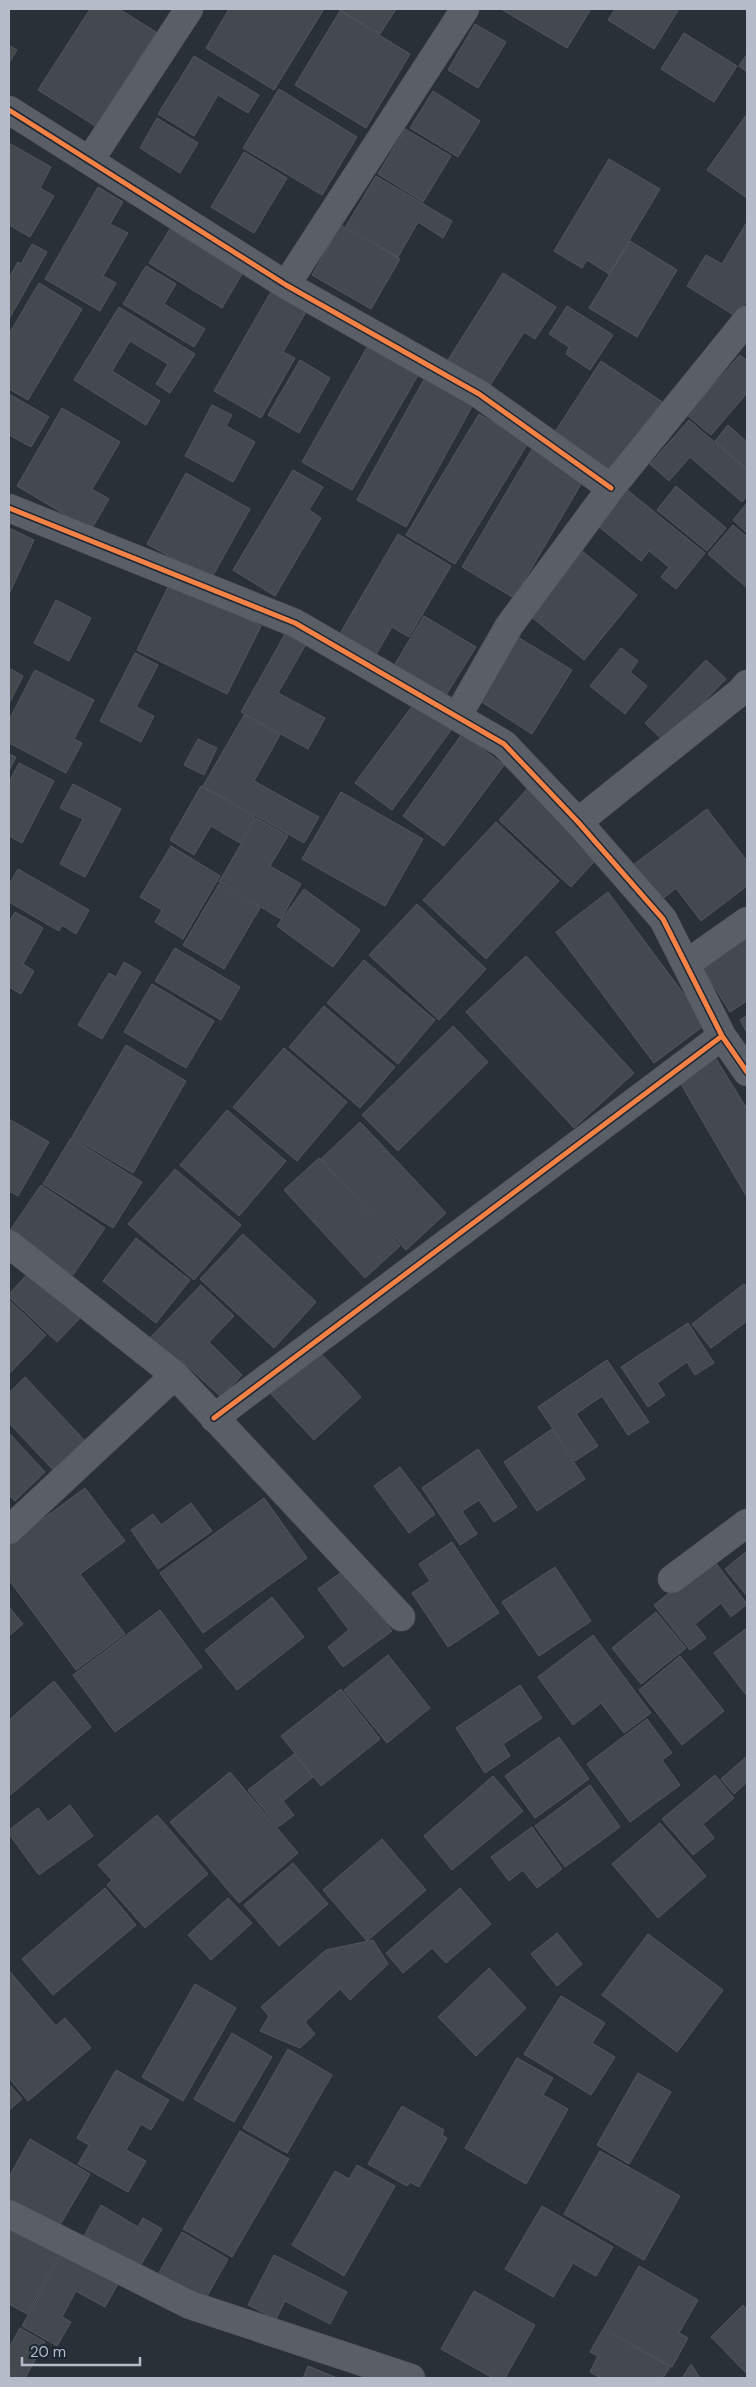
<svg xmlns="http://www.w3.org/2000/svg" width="756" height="2387" viewBox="0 0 756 2387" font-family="'DM Sans',sans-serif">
	<rect width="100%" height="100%" fill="#2a3038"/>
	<!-- building -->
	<path fill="#444950" stroke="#52575f" d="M 90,9 L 119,9 L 156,32 L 97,127 L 38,90 Z
		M 229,9 L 324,9 L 274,90 L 206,48 Z
		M 338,9 L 396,9 L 380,34 Z
		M 501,9 L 591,9 L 567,48 Z
		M 615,9 L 679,9 L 654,49 L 608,20 Z
		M 340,11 L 410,54 L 366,128 L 295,85 Z
		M 475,24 L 506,42 L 478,88 L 448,70 Z
		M 684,33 L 737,66 L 714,102 L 661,69 Z
		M 9,45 L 17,50 L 9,63 Z
		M 747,54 L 747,72 L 739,66 Z
		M 194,56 L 259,95 L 248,113 L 218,95 L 194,136 L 158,114 Z
		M 279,89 L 357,137 L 322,195 L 243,148 Z
		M 433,91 L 480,121 L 458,157 L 410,128 Z
		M 747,114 L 747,198 L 707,170 Z
		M 157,118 L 198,143 L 180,173 L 140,148 Z
		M 405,129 L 451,156 L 423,202 L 378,174 Z
		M 9,143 L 51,167 L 40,188 L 54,196 L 30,237 L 9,225 Z
		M 244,152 L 287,178 L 254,233 L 211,207 Z
		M 609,159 L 660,189 L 609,274 L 587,260 L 582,268 L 554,251 Z
		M 376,176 L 452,221 L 443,238 L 418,222 L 398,257 L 346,226 Z
		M 98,187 L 123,202 L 110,224 L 128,233 L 103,276 L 116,283 L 100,311 L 45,279 Z
		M 747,222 L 747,300 L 737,317 L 687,286 L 706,255 L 722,264 Z
		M 341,225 L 400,259 L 371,309 L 312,275 Z
		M 170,229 L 242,274 L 222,308 L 149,263 Z
		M 630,241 L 677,270 L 637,337 L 589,308 Z
		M 32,244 L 47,252 L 9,319 L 9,278 L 18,262 L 21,264 Z
		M 146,266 L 176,284 L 164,304 L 205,329 L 194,347 L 123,304 Z
		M 503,273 L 556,307 L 535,339 L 524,332 L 488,389 L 446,363 Z
		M 39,283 L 82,309 L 28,400 L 9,389 L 9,334 Z
		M 272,290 L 307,310 L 283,352 L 295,358 L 261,418 L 214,391 Z
		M 567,306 L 613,335 L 590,370 L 566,354 L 569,347 L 549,334 Z
		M 119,307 L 195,354 L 170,393 L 156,384 L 168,364 L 130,341 L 112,371 L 160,401 L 146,425 L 74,380 Z
		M 370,342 L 421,370 L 352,490 L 302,462 Z
		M 740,355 L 747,361 L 747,393 L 711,435 L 687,415 Z
		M 300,360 L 330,378 L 299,433 L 268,415 Z
		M 601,361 L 664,403 L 613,479 L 551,438 Z
		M 427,374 L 475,401 L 406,527 L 357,500 Z
		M 9,394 L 49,417 L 31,447 L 9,435 Z
		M 212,405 L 232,415 L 226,426 L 255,442 L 233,482 L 185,456 Z
		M 62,408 L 120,442 L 92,489 L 109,499 L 91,530 L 17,486 Z
		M 479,414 L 528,443 L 455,564 L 406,535 Z
		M 689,420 L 747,470 L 747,496 L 742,502 L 690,457 L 669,481 L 650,464 Z
		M 728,425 L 747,442 L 747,469 L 715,441 Z
		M 535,444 L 587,474 L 514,598 L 462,567 Z
		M 293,470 L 323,487 L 309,510 L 321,518 L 275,596 L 233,570 Z
		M 186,473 L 250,509 L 211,579 L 147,544 Z
		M 676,486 L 726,528 L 707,551 L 657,510 Z
		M 626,489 L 705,553 L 676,589 L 661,577 L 669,567 L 649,551 L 641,561 L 597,525 Z
		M 747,503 L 747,533 L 733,520 Z
		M 733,525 L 747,537 L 747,588 L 708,554 Z
		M 9,528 L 34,540 L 10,592 L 9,592 Z
		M 398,534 L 451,566 L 409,637 L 392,627 L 374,658 L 338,637 Z
		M 582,551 L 637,595 L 584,660 L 529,615 Z
		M 171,581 L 261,626 L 227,694 L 137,650 Z
		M 56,600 L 91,618 L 69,661 L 34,643 Z
		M 424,616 L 476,647 L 441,703 L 390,672 Z
		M 289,627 L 309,639 L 278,693 L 325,718 L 308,749 L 241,712 Z
		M 516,636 L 572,670 L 532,734 L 477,699 Z
		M 621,648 L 638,661 L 630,672 L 647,686 L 625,714 L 590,686 Z
		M 135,653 L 158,665 L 136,707 L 154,716 L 141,742 L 100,721 Z
		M 706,660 L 726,679 L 665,742 L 645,723 Z
		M 9,668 L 23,676 L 10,702 L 9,701 Z
		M 35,670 L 94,700 L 74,739 L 82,743 L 66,773 L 9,743 L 9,720 Z
		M 416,701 L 452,729 L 392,810 L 355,783 Z
		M 244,715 L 280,735 L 254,781 L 319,817 L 304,843 L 203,786 Z
		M 462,734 L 504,765 L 444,846 L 403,816 Z
		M 198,739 L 217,748 L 204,775 L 184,765 Z
		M 9,754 L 16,757 L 9,771 Z
		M 19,763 L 54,781 L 22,843 L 9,836 L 9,782 Z
		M 73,784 L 121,809 L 85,877 L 60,864 L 83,819 L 60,808 Z
		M 201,786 L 255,817 L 240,843 L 211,826 L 194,855 L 170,840 Z
		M 529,787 L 601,854 L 571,887 L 499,820 Z
		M 341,792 L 423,839 L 385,906 L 302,859 Z
		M 707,809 L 747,861 L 747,886 L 701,921 L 676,888 L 660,901 L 633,865 Z
		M 256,818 L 288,836 L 270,866 L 301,884 L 281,919 L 219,882 Z
		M 496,822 L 559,881 L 486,959 L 423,900 Z
		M 171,846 L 220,876 L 183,939 L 155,922 L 162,910 L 140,897 Z
		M 18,869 L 89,910 L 76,934 L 62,925 L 59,931 L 9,902 L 9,885 Z
		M 219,884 L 260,908 L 224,969 L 183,945 Z
		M 304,889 L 360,930 L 333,967 L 277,926 Z
		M 608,892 L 706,1024 L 654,1063 L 556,932 Z
		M 417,904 L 486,969 L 439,1020 L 369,955 Z
		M 15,912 L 43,928 L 23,964 L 34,971 L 21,994 L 9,987 L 9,922 Z
		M 747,934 L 747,1001 L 730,1012 L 700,964 Z
		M 175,948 L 240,987 L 221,1020 L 155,981 Z
		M 526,956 L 634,1073 L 574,1128 L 466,1012 Z
		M 364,960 L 435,1020 L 398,1064 L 327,1003 Z
		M 124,962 L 141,972 L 102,1039 L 78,1025 L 109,973 L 116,977 Z
		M 152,984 L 214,1021 L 186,1068 L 124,1032 Z
		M 324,1006 L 395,1067 L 360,1108 L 289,1047 Z
		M 747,1015 L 747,1033 L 740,1020 Z
		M 453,1026 L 488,1062 L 398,1151 L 362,1115 Z
		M 126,1045 L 186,1081 L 133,1173 L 72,1137 Z
		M 284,1048 L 347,1102 L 297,1161 L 233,1107 Z
		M 715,1057 L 747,1109 L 747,1197 L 678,1079 Z
		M 227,1110 L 286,1161 L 239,1216 L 180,1165 Z
		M 9,1119 L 49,1142 L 18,1196 L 9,1191 Z
		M 360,1122 L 446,1213 L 406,1250 L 321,1159 Z
		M 71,1138 L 142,1182 L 113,1228 L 43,1184 Z
		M 319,1158 L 400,1246 L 365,1278 L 284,1190 Z
		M 175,1169 L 241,1225 L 194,1280 L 128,1224 Z
		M 41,1185 L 105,1228 L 73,1275 L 9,1232 Z
		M 243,1234 L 316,1302 L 274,1348 L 200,1279 Z
		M 136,1238 L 190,1280 L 156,1323 L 103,1281 Z
		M 34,1267 L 84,1314 L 57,1342 L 9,1297 L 9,1294 Z
		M 744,1284 L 747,1288 L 747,1321 L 711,1348 L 692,1324 Z
		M 201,1285 L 234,1316 L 209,1342 L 242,1375 L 221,1397 L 181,1360 L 175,1366 L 148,1340 Z
		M 9,1300 L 46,1335 L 9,1374 Z
		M 688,1323 L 714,1363 L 695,1375 L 687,1362 L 657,1383 L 665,1395 L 648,1407 L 621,1367 Z
		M 318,1350 L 361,1397 L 314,1440 L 271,1394 Z
		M 607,1360 L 649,1422 L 628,1435 L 602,1396 L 576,1414 L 598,1446 L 575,1461 L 538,1407 Z
		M 25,1377 L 87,1443 L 56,1473 L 9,1423 L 9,1393 Z
		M 552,1429 L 585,1479 L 537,1511 L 504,1462 Z
		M 9,1433 L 45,1472 L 15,1501 L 9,1495 Z
		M 478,1449 L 517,1507 L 494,1522 L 479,1500 L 462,1511 L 477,1534 L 460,1545 L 422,1488 Z
		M 400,1467 L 435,1514 L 409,1533 L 374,1486 Z
		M 85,1488 L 125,1541 L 80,1574 L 125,1634 L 76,1670 L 9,1580 L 9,1544 Z
		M 264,1498 L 307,1558 L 203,1633 L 160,1573 Z
		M 191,1503 L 212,1531 L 158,1569 L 131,1530 L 153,1514 L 161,1525 Z
		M 452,1542 L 499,1613 L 448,1647 L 412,1593 L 430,1581 L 419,1564 Z
		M 747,1551 L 747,1596 L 725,1569 Z
		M 712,1558 L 747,1604 L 731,1617 L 721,1603 L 695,1624 L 706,1638 L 690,1650 L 654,1605 Z
		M 555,1567 L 591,1621 L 539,1656 L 502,1602 Z
		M 346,1569 L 392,1631 L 343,1667 L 328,1647 L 349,1630 L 318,1589 Z
		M 272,1597 L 304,1637 L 237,1690 L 205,1650 Z
		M 9,1607 L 23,1624 L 9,1636 Z
		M 160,1610 L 202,1667 L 115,1732 L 73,1675 Z
		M 656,1612 L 686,1648 L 641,1684 L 612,1648 Z
		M 747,1628 L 747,1696 L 714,1653 Z
		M 593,1635 L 651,1713 L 624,1733 L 601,1703 L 573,1725 L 538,1677 Z
		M 388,1655 L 430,1708 L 387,1743 L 344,1690 Z
		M 680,1656 L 724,1711 L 682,1745 L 639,1690 Z
		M 54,1681 L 91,1727 L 9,1796 L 9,1720 Z
		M 520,1685 L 542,1718 L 503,1744 L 510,1756 L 485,1773 L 456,1728 Z
		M 341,1689 L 380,1739 L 321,1786 L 281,1736 Z
		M 647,1719 L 672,1753 L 662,1760 L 680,1785 L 630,1822 L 587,1764 Z
		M 559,1737 L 589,1779 L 535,1818 L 505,1776 Z
		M 294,1754 L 313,1777 L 283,1801 L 294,1815 L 278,1827 L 248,1790 Z
		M 747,1756 L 747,1782 L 734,1794 L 721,1779 Z
		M 230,1772 L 298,1853 L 239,1903 L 170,1822 Z
		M 715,1775 L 734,1798 L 703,1824 L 714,1838 L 693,1855 L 662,1819 Z
		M 493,1776 L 523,1811 L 452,1870 L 424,1836 Z
		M 590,1785 L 620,1827 L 565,1867 L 535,1826 Z
		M 70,1805 L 93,1836 L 39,1875 L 9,1834 L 9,1830 L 38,1808 L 48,1822 Z
		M 157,1815 L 208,1874 L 145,1928 L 107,1885 L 112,1880 L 98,1865 Z
		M 660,1823 L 706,1876 L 658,1918 L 612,1864 Z
		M 532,1827 L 562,1869 L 537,1888 L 523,1870 L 509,1881 L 491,1857 Z
		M 382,1839 L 426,1890 L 367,1941 L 323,1890 Z
		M 293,1863 L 328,1904 L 279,1946 L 244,1905 Z
		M 105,1888 L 136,1925 L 53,1995 L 22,1959 Z
		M 460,1888 L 491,1924 L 446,1963 L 432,1948 L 403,1973 L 386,1953 Z
		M 228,1898 L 252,1923 L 211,1960 L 188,1935 Z
		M 557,1933 L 582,1964 L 557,1986 L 531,1954 Z
		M 648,1934 L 723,1990 L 677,2052 L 602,1995 Z
		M 373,1940 L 388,1964 L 350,2000 L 340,1989 L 305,2022 L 315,2034 L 300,2048 L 260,2031 L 269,2016 L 261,2007 L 326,1950 Z
		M 489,1968 L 526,2008 L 476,2056 L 438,2017 Z
		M 10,1972 L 56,2026 L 65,2018 L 91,2048 L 28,2101 L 9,2078 L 9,1974 Z
		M 195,1984 L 236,2008 L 183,2101 L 142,2077 Z
		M 561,1996 L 605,2023 L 592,2043 L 615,2057 L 591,2095 L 524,2054 Z
		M 232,2033 L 272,2057 L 234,2122 L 194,2099 Z
		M 288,2049 L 332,2075 L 287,2153 L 243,2128 Z
		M 517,2058 L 553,2078 L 543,2095 L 568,2109 L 526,2184 L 465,2148 Z
		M 116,2070 L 169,2100 L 151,2130 L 141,2124 L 126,2150 L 146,2161 L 128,2192 L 78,2164 L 89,2145 L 77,2138 Z
		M 638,2073 L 671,2092 L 629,2164 L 597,2145 Z
		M 9,2084 L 22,2099 L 9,2110 Z
		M 402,2106 L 444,2130 L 442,2135 L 447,2138 L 419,2187 L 410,2182 L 407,2186 L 368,2164 Z
		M 240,2131 L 289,2159 L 232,2257 L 183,2229 Z
		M 30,2139 L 90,2174 L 57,2230 L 9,2203 L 9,2177 Z
		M 600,2151 L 680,2196 L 644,2260 L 564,2214 Z
		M 357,2165 L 395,2186 L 344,2276 L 292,2245 L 335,2171 L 349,2179 Z
		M 101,2205 L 138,2227 L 143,2218 L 162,2229 L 139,2268 L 84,2236 Z
		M 542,2206 L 613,2247 L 596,2276 L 573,2263 L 553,2297 L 505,2269 Z
		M 9,2220 L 62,2250 L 27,2314 L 9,2304 Z
		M 182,2232 L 228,2259 L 202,2305 L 156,2278 Z
		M 63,2251 L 119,2282 L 105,2307 L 76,2291 L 62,2317 L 71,2322 L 57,2346 L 22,2326 Z
		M 274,2255 L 347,2292 L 330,2324 L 285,2301 L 276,2319 L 248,2305 Z
		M 639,2266 L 698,2300 L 679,2333 L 688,2338 L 672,2367 L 604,2328 Z
		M 474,2291 L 535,2325 L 505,2378 L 493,2378 L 441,2349 Z
		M 743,2305 L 747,2310 L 747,2374 L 711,2337 Z
		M 20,2328 L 45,2342 L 25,2378 L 10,2378 L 9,2348 Z
		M 603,2329 L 670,2367 L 663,2378 L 601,2378 L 590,2372 L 598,2356 L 590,2352 Z
		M 691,2364 L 700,2378 L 682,2378 Z
		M 308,2366 L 337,2378 L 303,2378 Z"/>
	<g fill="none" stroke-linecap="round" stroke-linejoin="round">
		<defs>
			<path id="minor" d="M 9,110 L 286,285 L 479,394 L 611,488
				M 90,160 L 189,9
				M 286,285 L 465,9
				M 9,508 L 295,623 L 504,744 L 578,822 L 663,919 L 722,1036 L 747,1072
				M 457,717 L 509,626 L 611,488 L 747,320
				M 578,822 L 740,692 L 747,684
				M 686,964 L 747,921
				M 9,1244 L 175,1375 L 401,1617
				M 214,1418 L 722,1036
				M 9,1530 L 175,1375
				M 672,1579 L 747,1523
				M 9,2214 L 190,2305 L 411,2378"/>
		</defs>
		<!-- minor casing -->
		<use href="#minor" stroke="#484c53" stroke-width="29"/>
		<!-- minor -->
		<use href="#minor" stroke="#5a5e66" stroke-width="28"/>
		<defs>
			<path id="cycleway" d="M 9,110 L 286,285 L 479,394 L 611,488
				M 9,508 L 295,623 L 504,744 L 578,822 L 663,919 L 722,1036 L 747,1072
				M 214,1418 L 722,1036"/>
		</defs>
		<!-- cycleway casing -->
		<use href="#cycleway" stroke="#1d2633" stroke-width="8"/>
		<!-- cycleway -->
		<use href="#cycleway" stroke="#f48246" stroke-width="5"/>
	</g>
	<!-- border -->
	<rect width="756" height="2387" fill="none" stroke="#b4bcc9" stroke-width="20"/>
	<!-- scale -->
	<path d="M22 2357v8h118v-8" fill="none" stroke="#b4bcc9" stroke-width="2.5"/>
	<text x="30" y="2357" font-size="15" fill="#b4bcc9" stroke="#1d2633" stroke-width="4" paint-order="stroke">20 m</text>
</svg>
